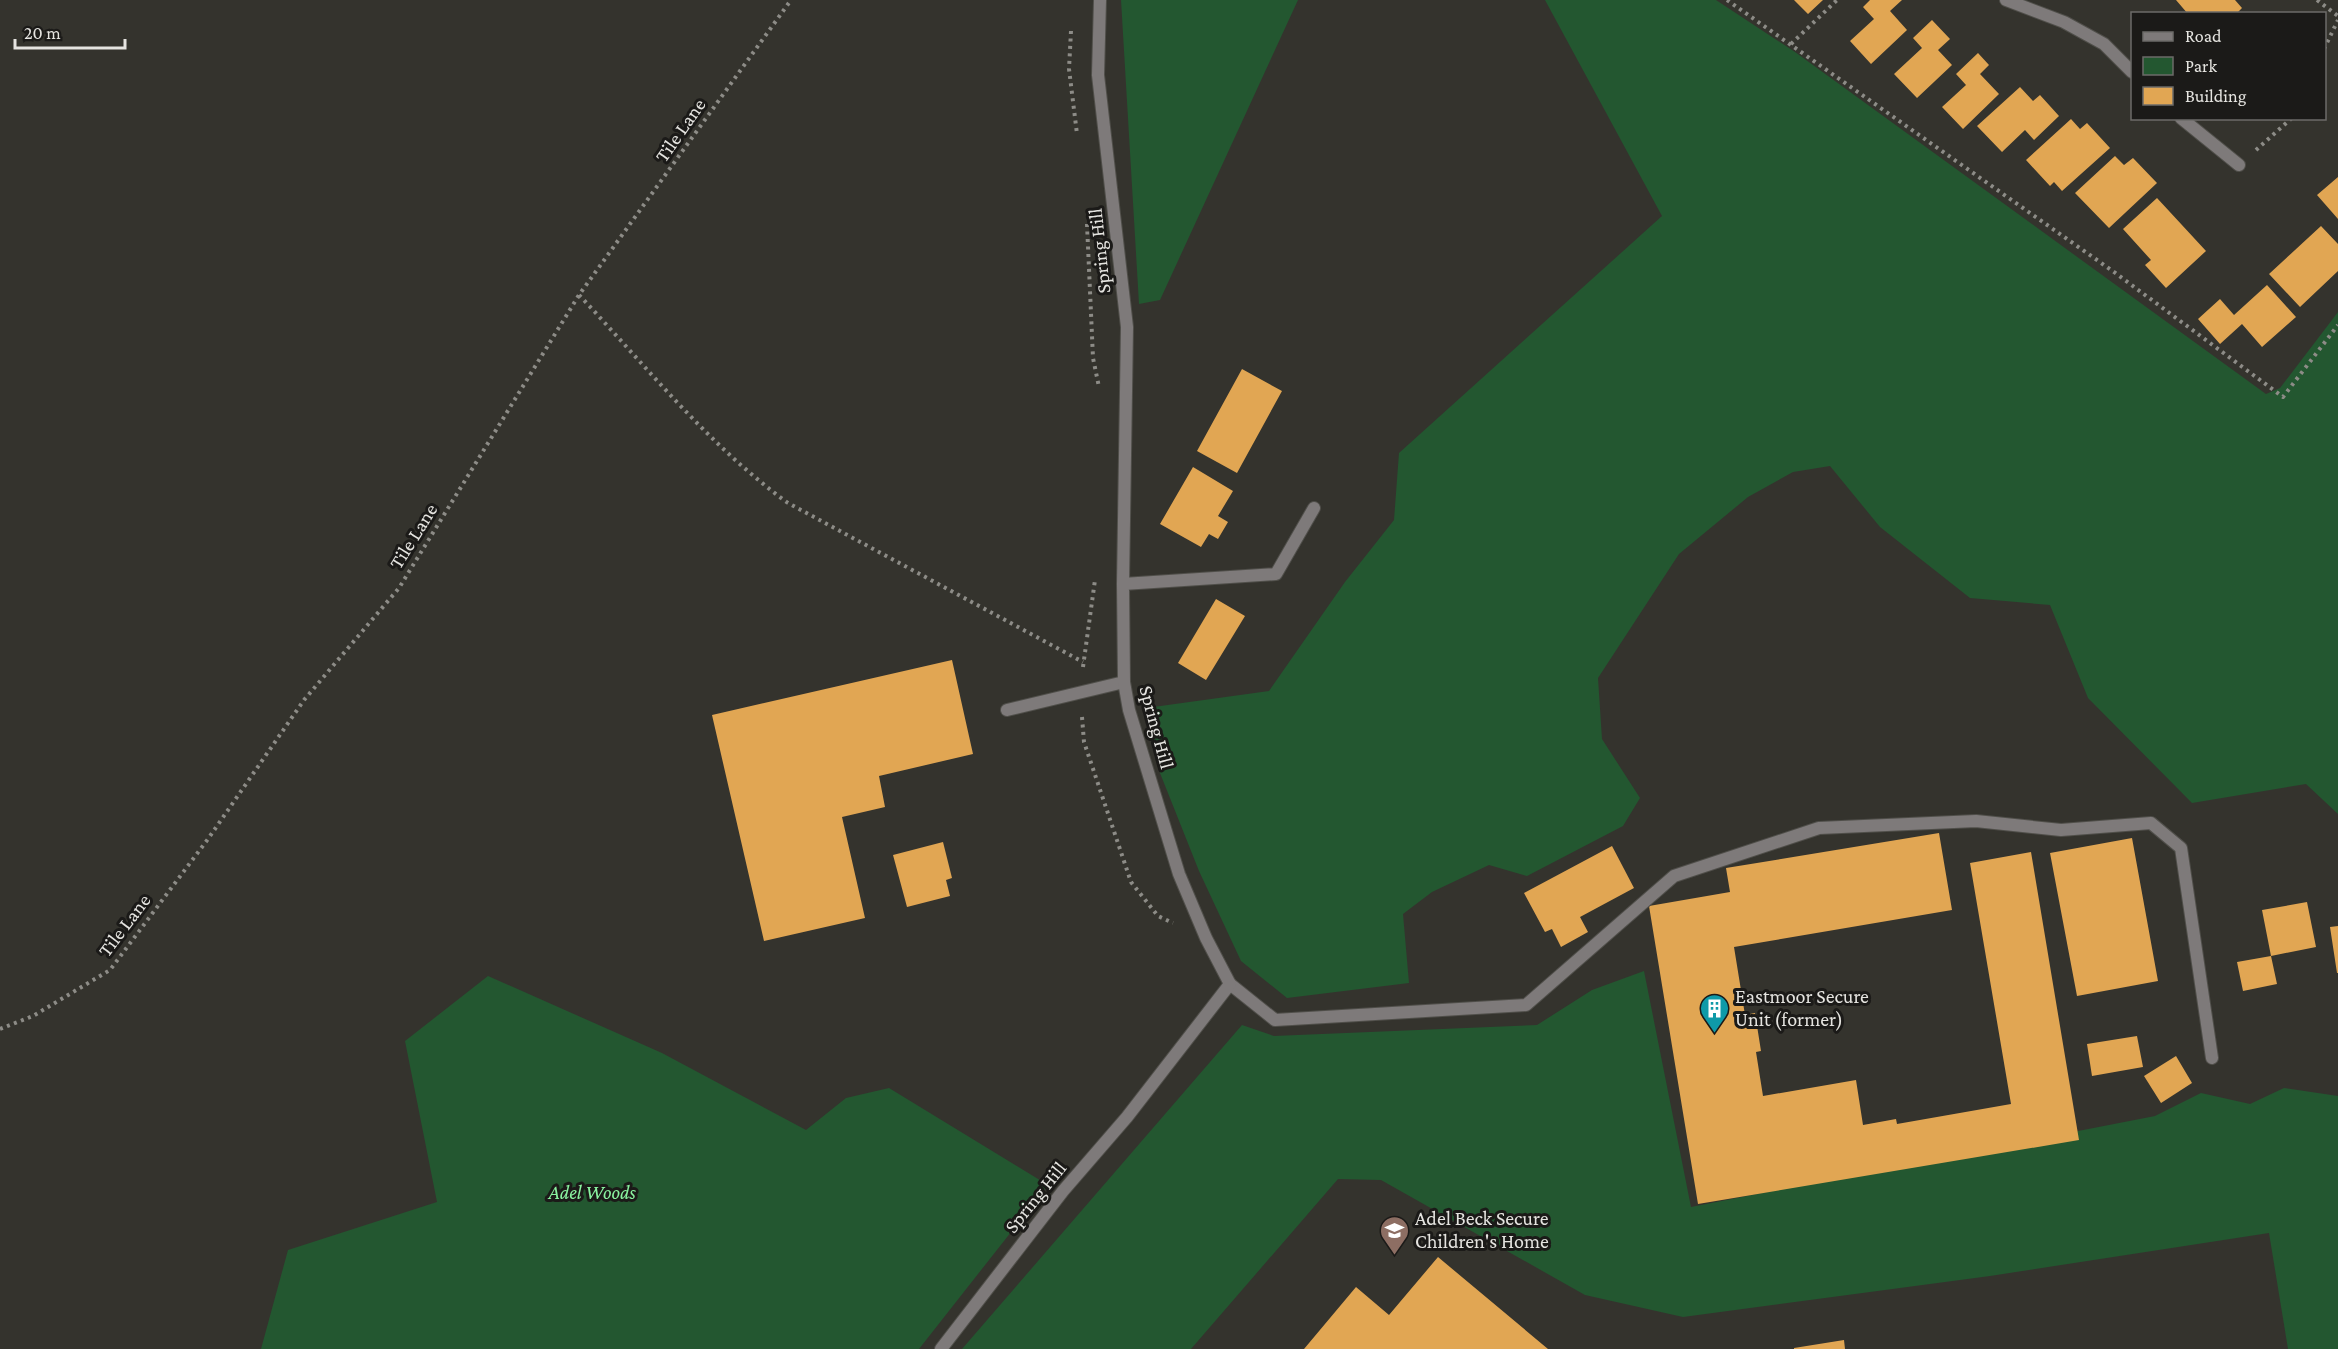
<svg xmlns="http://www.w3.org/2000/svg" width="2338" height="1349" viewBox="0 0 2338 1349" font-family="'Crimson Pro',serif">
	<rect width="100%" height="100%" fill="#34332d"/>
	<!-- green -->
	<path fill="#235730" d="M 1121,0 L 1298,0 L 1160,300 L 1139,304 Z
		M 1545,0 L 1716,0 L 1795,52 L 2266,394 L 2280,388 L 2338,312 L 2338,814 L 2306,784 L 2192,803 L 2088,698 L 2050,605 L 1970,598 L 1880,527 L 1830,466 L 1793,472 L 1748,497 L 1679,554 L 1598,678 L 1602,739 L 1640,798 L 1623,826 L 1527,876 L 1489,865 L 1432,892 L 1403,914 L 1409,983 L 1287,998 L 1241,961 L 1199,871 L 1160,773 L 1146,708 L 1269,691 L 1345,582 L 1394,520 L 1399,453 L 1662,216 Z
		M 1644,971 L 1691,1207 L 2155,1116 L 2201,1093 L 2250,1104 L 2284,1088 L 2338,1096 L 2338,1349 L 2288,1349 L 2269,1233 L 1990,1276 L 1683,1317 L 1585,1295 L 1381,1180 L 1338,1179 L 1191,1349 L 962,1349 L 1242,1025 L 1274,1036 L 1537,1025 L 1592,990 Z
		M 488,976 L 662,1053 L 806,1130 L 846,1098 L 889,1088 L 1048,1185 L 919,1349 L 261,1349 L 288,1250 L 437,1202 L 405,1041 Z"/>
	<!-- building -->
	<path fill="#e1a653" d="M 1794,0 L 1823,0 L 1808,14 Z
		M 1870,0 L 1902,0 L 1890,11 L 1907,30 L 1871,64 L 1850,41 L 1874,19 L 1863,7 Z
		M 2176,0 L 2235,0 L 2242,8 L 2236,14 L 2188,14 Z
		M 1932,20 L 1950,39 L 1938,50 L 1952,65 L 1917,98 L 1894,74 L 1922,48 L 1913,38 Z
		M 1978,53 L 1989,65 L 1980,74 L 1999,94 L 1963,129 L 1942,107 L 1966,85 L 1956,74 Z
		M 2020,87 L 2033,101 L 2040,95 L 2059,116 L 2034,140 L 2025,130 L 2002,152 L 1977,126 Z
		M 2071,119 L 2080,129 L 2087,123 L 2110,148 L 2062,191 L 2054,182 L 2050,186 L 2026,160 Z
		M 2115,156 L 2124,165 L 2133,158 L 2157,183 L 2109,228 L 2075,193 Z
		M 2338,177 L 2338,219 L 2317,195 Z
		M 2157,198 L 2206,251 L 2166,288 L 2145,265 L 2151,260 L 2123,229 Z
		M 2321,226 L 2338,244 L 2338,271 L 2300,307 L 2269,274 Z
		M 2267,285 L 2296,317 L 2262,347 L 2242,324 L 2220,344 L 2198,319 L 2220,299 L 2234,315 Z
		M 1242,369 L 1282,391 L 1237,473 L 1197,451 Z
		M 1193,467 L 1233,491 L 1218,516 L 1228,522 L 1218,539 L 1209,534 L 1201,547 L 1160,524 Z
		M 1216,599 L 1245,616 L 1206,680 L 1178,663 Z
		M 952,660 L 973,754 L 879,776 L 885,807 L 842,817 L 865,918 L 764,941 L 712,715 Z
		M 1939,833 L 1952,910 L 1734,947 L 1745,1015 L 1755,1013 L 1761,1051 L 1756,1052 L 1763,1096 L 1856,1080 L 1863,1125 L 1896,1119 L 1897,1124 L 2011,1104 L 1970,863 L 2031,852 L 2079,1140 L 1698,1204 L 1649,906 L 1730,892 L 1726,868 Z
		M 2132,838 L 2158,981 L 2077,996 L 2050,853 Z
		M 943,842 L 952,878 L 946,880 L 950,896 L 907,907 L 893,855 Z
		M 1612,846 L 1634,888 L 1580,917 L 1588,932 L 1561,947 L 1552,929 L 1545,932 L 1524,893 Z
		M 2307,902 L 2316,947 L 2271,956 L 2262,910 Z
		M 2338,926 L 2338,973 L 2337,973 L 2330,927 Z
		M 2271,956 L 2277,984 L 2243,991 L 2237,962 Z
		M 2137,1036 L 2143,1067 L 2092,1076 L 2087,1044 Z
		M 2176,1056 L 2192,1083 L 2161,1103 L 2144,1076 Z
		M 1438,1257 L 1548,1349 L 1304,1349 L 1356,1287 L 1389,1315 Z
		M 1844,1340 L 1845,1349 L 1794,1349 L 1794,1348 Z"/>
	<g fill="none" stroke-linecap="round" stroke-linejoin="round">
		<defs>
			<path id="lane" d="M 1007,710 L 1124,682
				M 1230,984 L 1275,1020 L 1526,1005 L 1674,876 L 1819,828 L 1976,821 L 2061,830 L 2151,823 L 2181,848 L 2212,1058"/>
			<path id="street" d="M 2006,0 L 2064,22 L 2104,44 L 2132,72
				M 2181,118 L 2239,165
				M 1123,584 L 1276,574 L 1314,508
				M 941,1349 L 1063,1191 L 1127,1117 L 1230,984 L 1206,938 L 1179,874 L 1129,710 L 1124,682 L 1123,584 L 1127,327 L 1098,75 L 1100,0"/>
		</defs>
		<!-- lane casing -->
		<use href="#lane" stroke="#504f4a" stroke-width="14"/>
		<!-- street casing -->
		<use href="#street" stroke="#504f4a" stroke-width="14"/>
		<!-- path -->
		<path stroke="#8d8c87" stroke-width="4" stroke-dasharray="3 4.5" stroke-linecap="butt" d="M 1727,0 L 2114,272 L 2283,397 L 2338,325
			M 2317,0 L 2338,16
			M 1071,31 L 1069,69 L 1077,134
			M 1791,44 L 1837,0
			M 2324,49 L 2338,20
			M 2256,150 L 2292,118
			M 1087,224 L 1093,358 L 1099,387
			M 579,295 C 647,367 708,445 788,503 L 1083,662
			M 1083,667 L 1095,580
			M 1082,717 L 1084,742 L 1131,882 L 1158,916 L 1173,923
			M 0,1029 L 33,1016 L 110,970 L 208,839 L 304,700 L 399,588 L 579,295 L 791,0"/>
		<!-- lane -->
		<use href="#lane" stroke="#7e7a7a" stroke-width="12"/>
		<!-- street -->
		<use href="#street" stroke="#7e7a7a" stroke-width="12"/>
	</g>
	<!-- icons -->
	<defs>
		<symbol id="building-pin" viewBox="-11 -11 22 30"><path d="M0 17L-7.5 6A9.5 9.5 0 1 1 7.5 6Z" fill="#0f9aa8" stroke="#1b1a18"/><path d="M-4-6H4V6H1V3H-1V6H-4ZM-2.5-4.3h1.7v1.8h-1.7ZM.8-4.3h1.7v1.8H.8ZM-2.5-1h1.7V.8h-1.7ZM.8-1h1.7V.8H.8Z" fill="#fff"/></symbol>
		<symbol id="school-pin" viewBox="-11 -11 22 30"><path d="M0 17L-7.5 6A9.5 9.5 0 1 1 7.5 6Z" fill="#8d6e63" stroke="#1b1a18"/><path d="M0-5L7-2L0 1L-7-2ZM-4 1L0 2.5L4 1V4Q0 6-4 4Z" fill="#fff"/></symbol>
	</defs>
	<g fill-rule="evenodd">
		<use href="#building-pin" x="1698" y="992" width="33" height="45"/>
		<use href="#school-pin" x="1378" y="1214" width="33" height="45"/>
	</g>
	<g text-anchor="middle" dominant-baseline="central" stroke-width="6" stroke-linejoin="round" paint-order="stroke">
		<!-- street labels -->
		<g font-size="20" fill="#e5e4e0" stroke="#1b1a18">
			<text transform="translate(680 130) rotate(-55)">Tile Lane</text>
			<text transform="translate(1099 251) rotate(-96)">Spring Hill</text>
			<text transform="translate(413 536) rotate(-58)">Tile Lane</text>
			<text transform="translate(1157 727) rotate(75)">Spring Hill</text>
			<text transform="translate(124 925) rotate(-53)">Tile Lane</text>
			<text transform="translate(1035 1197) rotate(-51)">Spring Hill</text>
		</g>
		<!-- poi labels -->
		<g font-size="20" fill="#e5e4e0" stroke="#1b1a18" text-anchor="start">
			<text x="1735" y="996">Eastmoor Secure<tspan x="1735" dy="23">Unit (former)</tspan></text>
			<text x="1415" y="1218">Adel Beck Secure<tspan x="1415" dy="23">Children's Home</tspan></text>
		</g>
		<!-- park labels -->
		<g font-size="20" font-style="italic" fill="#8af3a0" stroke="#1b1a18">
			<text x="592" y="1192">Adel Woods</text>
		</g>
	</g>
	<!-- legend -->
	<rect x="2131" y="12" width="195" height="108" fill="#1b1a18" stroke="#6c6b68" stroke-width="1.5"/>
	<rect x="2143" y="32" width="30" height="9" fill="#7e7a7a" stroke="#6c6b68" stroke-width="1.5"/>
	<text x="2185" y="42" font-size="18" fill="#e5e4e0">Road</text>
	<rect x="2143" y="57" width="30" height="18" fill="#235730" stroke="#6c6b68" stroke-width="1.5"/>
	<text x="2185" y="72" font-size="18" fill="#e5e4e0">Park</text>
	<rect x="2143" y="87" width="30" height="18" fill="#e1a653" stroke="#6c6b68" stroke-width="1.5"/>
	<text x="2185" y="102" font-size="18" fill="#e5e4e0">Building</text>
	<!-- scale -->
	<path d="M15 39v9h110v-9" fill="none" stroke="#e5e4e0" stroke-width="3"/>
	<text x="24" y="39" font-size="18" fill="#e5e4e0" stroke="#1b1a18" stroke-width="4.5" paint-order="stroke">20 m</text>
</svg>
